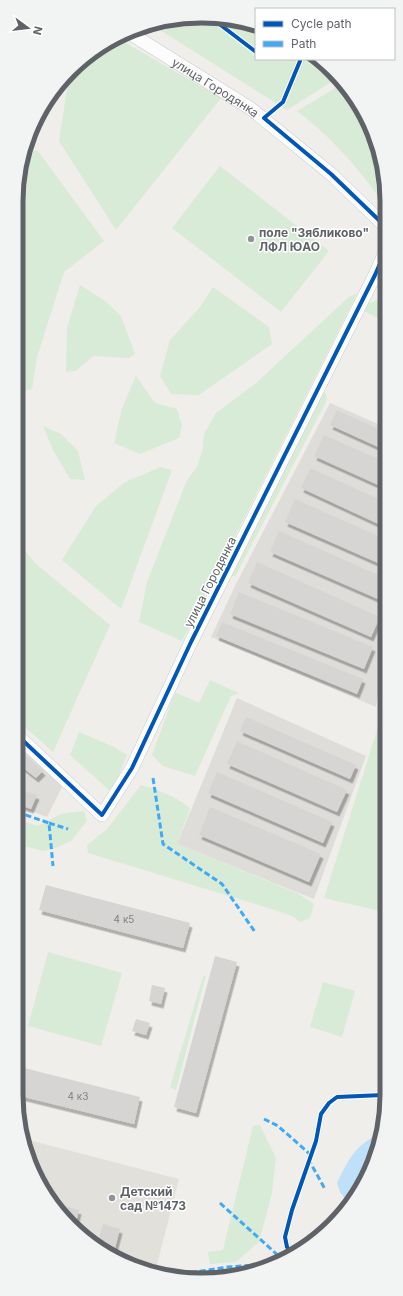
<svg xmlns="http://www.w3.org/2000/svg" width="403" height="1296" viewBox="0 0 403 1296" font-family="Inter,sans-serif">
	<defs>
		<filter id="shadow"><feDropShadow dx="2.5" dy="4.5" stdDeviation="0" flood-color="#0004"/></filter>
	</defs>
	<rect width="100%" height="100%" fill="#efeeea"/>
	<!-- industrial -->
	<path fill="#dfddda" d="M 330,403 L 385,427 L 384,658 L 376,707 L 211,637 L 236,584 Z
		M 237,698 L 366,756 L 314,899 L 177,844 Z
		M 17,745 L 63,785 L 47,817 L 17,806 Z"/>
	<!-- education -->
	<path fill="#e2e0da" d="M 25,1139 L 179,1179 L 155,1272 L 119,1261 L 62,1217 L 30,1165 Z"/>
	<!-- green -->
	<path fill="#d8ebd6" d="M 166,20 L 238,20 L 256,26 L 256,59 L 316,59 L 339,77 L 287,110 L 152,25 Z
		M 119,39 L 221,98 L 116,230 L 59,141 L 69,76 L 99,47 Z
		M 344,83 L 368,120 L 385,178 L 385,202 L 381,200 C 354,163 333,139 297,111 Z
		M 26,150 L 38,151 L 104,241 L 64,272 L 37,357 L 32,389 L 19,392 L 20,165 Z
		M 220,166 L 329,251 L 281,312 L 172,228 Z
		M 80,285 L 105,301 L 121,316 L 135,354 L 129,358 L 93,356 L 76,371 L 66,372 L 67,328 Z
		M 213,287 L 269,327 L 272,344 L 199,395 L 171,394 L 160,376 L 170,340 L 200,307 Z
		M 357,294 L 182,641 L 139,622 L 147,582 L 187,480 L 197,467 L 203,448 L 204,434 L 216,413 L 256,383 L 350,296 Z
		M 383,298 L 385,300 L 385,322 L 364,311 L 367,304 Z
		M 136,376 L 155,403 L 177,409 L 182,425 L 179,438 L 140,454 L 114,443 L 122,408 Z
		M 323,391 L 327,395 L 326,402 L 235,577 L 231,575 Z
		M 43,426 L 61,434 L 78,451 L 85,480 L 70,479 L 53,450 Z
		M 161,467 L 172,470 L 121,609 L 62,560 L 96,506 L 125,482 Z
		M 18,542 L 35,563 L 110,625 L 53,752 L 17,720 Z
		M 210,680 L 239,693 L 231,696 L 195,776 L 163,766 L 152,755 L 175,692 L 199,703 Z
		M 384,693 L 384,912 L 324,898 L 379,724 Z
		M 79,732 L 114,747 L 127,755 L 119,775 L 110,791 L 70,755 Z
		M 141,785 C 154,788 182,799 190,809 L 177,844 L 297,893 L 314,904 L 310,918 L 300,922 L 294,917 L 278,911 L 88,853 L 87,845 L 107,829 Z
		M 84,811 L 87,821 L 71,841 L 55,848 L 43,851 L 17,844 L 17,819 L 38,826 L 61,814 Z
		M 48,952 L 122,973 L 101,1046 L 28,1026 Z
		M 206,975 L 176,1090 L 170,1087 L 201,983 L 203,977 Z
		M 323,982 L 355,991 L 342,1037 L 310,1027 Z
		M 260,1125 L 276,1158 L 272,1193 L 259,1242 L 236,1262 L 210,1264 L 208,1252 L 223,1250 L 253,1126 Z"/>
	<!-- water -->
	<path fill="#bfe0f9" d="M 382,1133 L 356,1197 L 349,1204 L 340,1192 L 337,1183 C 349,1159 355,1144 382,1133 Z"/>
	<!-- building -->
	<path fill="#d6d5d3" filter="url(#shadow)" d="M 337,410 L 385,432 L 385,450 L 330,425 Z
		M 324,435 L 385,462 L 385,488 L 314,456 Z
		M 310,468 L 385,502 L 385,527 L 301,488 Z
		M 295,499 L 385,539 L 385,566 L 285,522 Z
		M 279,531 L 385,578 L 385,585 L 378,599 L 270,552 Z
		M 257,562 L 380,617 L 371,637 L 248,583 Z
		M 239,592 L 373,647 L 364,669 L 230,614 Z
		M 222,622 L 363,679 L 357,694 L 216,636 Z
		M 246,717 L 356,765 L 350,779 L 240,731 Z
		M 237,741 L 347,790 L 337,812 L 227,764 Z
		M 17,747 L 43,771 L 36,778 L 17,763 Z
		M 217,772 L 332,822 L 323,843 L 208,793 Z
		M 17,788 L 37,795 L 31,809 L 17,804 Z
		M 210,807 L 321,854 L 309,882 L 199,835 Z
		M 46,885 L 190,923 L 183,948 L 39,910 Z
		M 215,956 L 237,962 L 196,1113 L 174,1107 Z
		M 152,985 L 165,988 L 161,1004 L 149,1001 Z
		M 136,1019 L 150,1023 L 146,1035 L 132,1031 Z
		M 16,1066 L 140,1097 L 134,1124 L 16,1095 Z
		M 58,1204 L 79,1210 L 75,1226 L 62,1217 L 57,1209 Z
		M 103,1224 L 120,1229 L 113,1256 L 97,1244 Z"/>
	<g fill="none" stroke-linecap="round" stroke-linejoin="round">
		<defs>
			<g id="minor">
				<path id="s1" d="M 131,34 L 250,108 L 331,174 L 385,226"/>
				<path d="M 17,735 L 102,815 L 132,768 L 191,642 L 375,275 L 385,252"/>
			</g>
		</defs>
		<!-- minor casing -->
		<use href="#minor" stroke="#cbcccc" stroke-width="14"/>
		<!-- minor -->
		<use href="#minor" stroke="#fdfcfc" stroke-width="13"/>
		<!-- quiet -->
		<path stroke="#3fa9f5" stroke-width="3" stroke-dasharray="6 3" stroke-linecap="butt" d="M 18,545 L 26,547
			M 153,778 L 163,844 L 222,884 L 255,932
			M 17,812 L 49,823 L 53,866
			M 49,823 L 68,829
			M 264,1119 L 278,1126 L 311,1155 L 310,1162 L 325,1189
			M 220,1203 L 282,1259
			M 182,1274 L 228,1267 L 271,1264"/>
		<defs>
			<path id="cycleway" d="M 214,20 L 256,52
				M 300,61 L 283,102 L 264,118 L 331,174 L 385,226
				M 17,735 L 102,815 L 132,768 L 191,642 L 375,275 L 385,252
				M 293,1254 L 287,1247 L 285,1237 L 292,1210 L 316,1141 L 321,1114 L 329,1103 L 337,1097 L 383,1095"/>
		</defs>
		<!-- cycleway casing -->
		<use href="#cycleway" stroke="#fff" stroke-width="6"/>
		<!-- cycleway -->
		<use href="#cycleway" stroke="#0057b8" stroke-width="4"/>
	</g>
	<!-- markers -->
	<g fill="#919496" stroke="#fff" stroke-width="1.5">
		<circle cx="251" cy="239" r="4"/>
		<circle cx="112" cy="1198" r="4"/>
	</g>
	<g text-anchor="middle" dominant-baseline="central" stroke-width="3" stroke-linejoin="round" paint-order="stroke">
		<!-- number labels -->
		<g font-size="10" fill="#7e8184">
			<text x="124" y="919">4 к5</text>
			<text x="78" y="1096">4 к3</text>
		</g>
		<!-- street labels -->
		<g font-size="12" fill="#5f6368" stroke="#fff">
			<text stroke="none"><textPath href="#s1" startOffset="100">улица Городянка</textPath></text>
			<text transform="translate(210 582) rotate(-63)">улица Городянка</text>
		</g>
		<!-- poi labels -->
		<g font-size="12" font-weight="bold" fill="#5f6368" stroke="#fff" text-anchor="start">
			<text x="259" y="232">поле "Зябликово"<tspan x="259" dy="14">ЛФЛ ЮАО</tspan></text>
			<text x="120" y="1191">Детский<tspan x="120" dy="14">сад №1473</tspan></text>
		</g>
	</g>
	<!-- crop -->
	<path d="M0 0H403V1296H0ZM201 23H202A178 178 0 0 1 380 201V1095A178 178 0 0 1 202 1273H201A178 178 0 0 1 23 1095V201A178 178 0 0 1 201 23Z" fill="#f2f3f3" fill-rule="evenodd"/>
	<path fill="none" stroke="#5f6368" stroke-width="5" d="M201 23H202A178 178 0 0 1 380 201V1095A178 178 0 0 1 202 1273H201A178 178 0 0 1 23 1095V201A178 178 0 0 1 201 23Z"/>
	<!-- legend -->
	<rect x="255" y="8" width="140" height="52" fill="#ffffff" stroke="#bfc1c3"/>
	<rect x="263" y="21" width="20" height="6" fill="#0057b8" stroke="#bfc1c3"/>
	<text x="291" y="28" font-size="12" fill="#5f6368">Cycle path</text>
	<rect x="263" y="41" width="20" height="6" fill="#3fa9f5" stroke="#bfc1c3"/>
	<text x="291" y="48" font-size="12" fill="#5f6368">Path</text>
	<!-- north arrow -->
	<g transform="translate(28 28) rotate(105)" stroke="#ffffff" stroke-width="3" paint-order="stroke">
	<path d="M0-3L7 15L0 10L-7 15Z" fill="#5f6368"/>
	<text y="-6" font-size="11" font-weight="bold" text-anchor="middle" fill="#5f6368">N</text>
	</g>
</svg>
